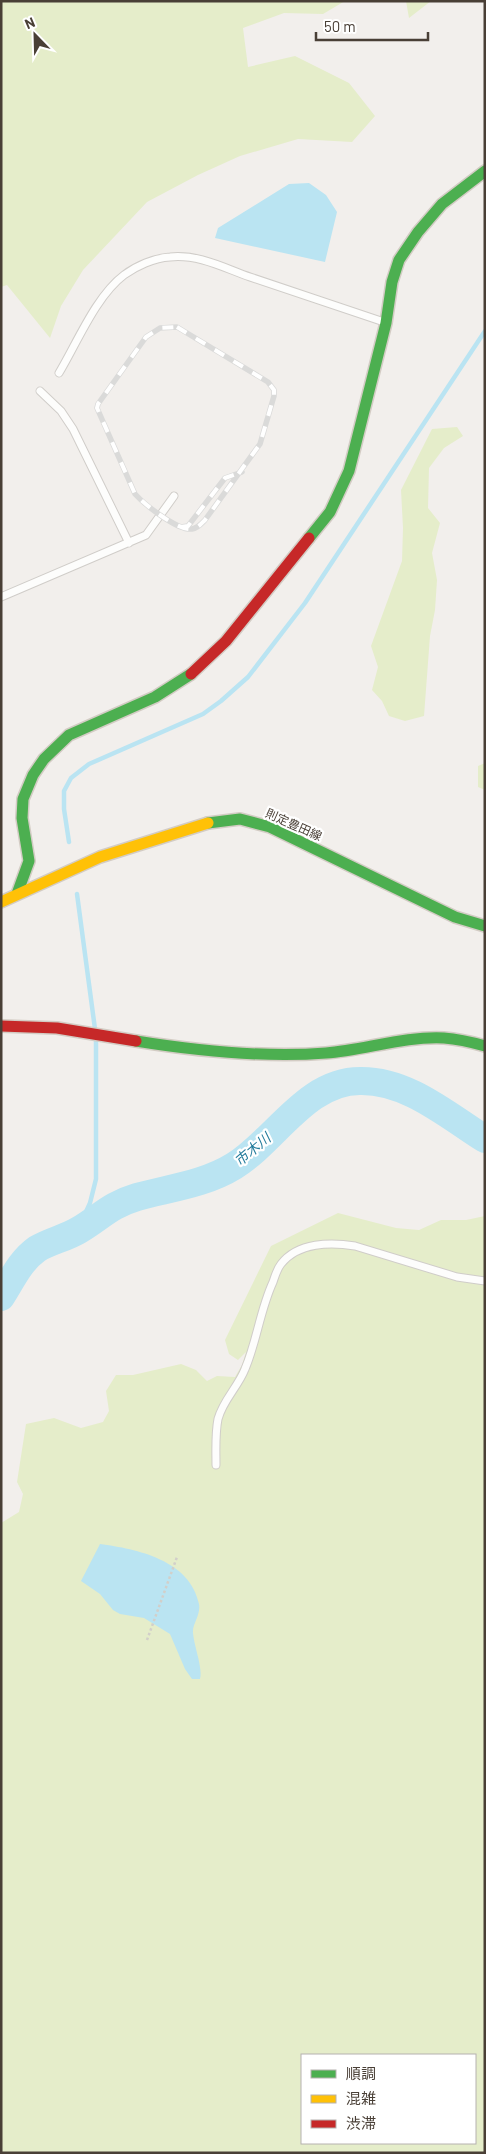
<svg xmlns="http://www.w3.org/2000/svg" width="486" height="2154" viewBox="0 0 486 2154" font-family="Barlow,'Noto Sans JP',sans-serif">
	<rect width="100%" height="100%" fill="#f2efec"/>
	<!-- green -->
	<path fill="#e5edca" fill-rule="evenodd" d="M 1,1 L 345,1 L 323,14 L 284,13 L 243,28 L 248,67 L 295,56 L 349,83 L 375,116 L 352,142 L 298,139 L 240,156 L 198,175 L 147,202 L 83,270 L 61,306 L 50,338 L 7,285 L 1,287 Z
		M 406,1 L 431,1 L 409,18 Z
		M 457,427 L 463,436 L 444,448 L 429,468 L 428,508 L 440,523 L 432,553 L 437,580 L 435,610 L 430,636 L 424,716 L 405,721 L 389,716 L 382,701 L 372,690 L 378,667 L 371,646 L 402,561 L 403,528 L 401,490 L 432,429 Z
		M 485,763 L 485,790 L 478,787 L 478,766 Z
		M 338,1213 L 396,1228 L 419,1230 L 441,1220 L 466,1220 L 485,1216 L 485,2153 L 1,2153 L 1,1523 L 19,1512 L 23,1494 L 17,1482 L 26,1424 L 54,1418 L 81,1428 L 103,1422 L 109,1411 L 106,1391 L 116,1375 L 133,1375 L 181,1364 L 196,1370 L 207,1381 L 217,1376 L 235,1377 L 242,1365 L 246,1352 L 238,1360 L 229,1354 L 225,1340 L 271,1246 ZM 302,2055 L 475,2055 L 475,2143 L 302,2143 Z"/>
	<!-- water -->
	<path fill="#bae4f2" d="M 309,183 L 326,195 L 337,212 L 325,262 L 215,238 L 218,228 L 289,184 Z
		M 100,1544 C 137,1549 190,1560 199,1604 C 201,1615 192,1624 193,1633 C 194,1646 203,1668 200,1679 L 192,1679 L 185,1669 L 170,1634 L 144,1618 L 120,1614 L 113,1610 L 100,1594 L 81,1581 Z"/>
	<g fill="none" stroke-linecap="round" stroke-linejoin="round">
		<!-- stream -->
		<path stroke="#bae4f2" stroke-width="4.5" d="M 69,842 L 64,809 L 64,791 L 71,778 L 89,764 L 203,714 L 221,701 L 248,677 L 305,603 L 485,331
			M 77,894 L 95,1029
			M 77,1232 L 90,1203 L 96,1179 L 96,1039"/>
		<!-- river -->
		<path stroke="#bae4f2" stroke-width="28" d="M 1,1297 C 12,1280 20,1261 37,1249 C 50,1241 66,1238 79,1230 C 101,1217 110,1205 137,1197 C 170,1188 205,1184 234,1166 C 276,1140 306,1081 360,1081 C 407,1080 447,1115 485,1139"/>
		<defs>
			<path id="lane" d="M 59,373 C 77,343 96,296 124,275 C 136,266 154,258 170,257 C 199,254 224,268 250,277 C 295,292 339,307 384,322
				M 40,391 L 61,411 L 73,429 L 129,543
				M 1,597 L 146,535 L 174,496
				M 216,1465 C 216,1450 215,1434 218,1419 C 223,1400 238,1387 245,1369 C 257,1341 260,1310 273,1282 C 275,1276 277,1269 281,1264 C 298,1242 331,1242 355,1246 L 457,1277 L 485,1281"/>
			<path id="fast" d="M 309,538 L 330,512 L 349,471 L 386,323 L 392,282 L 399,260 L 418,232 L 442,204 L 485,171
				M 208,823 L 240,819 L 270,827 L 455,917 L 485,926
				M 17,894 L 29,861 L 22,818 L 23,799 L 33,775 L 44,759 L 69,735 L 155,697 L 191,674
				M 136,1041 C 198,1051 263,1058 326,1053 C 365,1050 404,1036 444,1038 C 458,1039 471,1042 485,1046"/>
			<path id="slow" d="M 1,902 L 100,857 L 208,823"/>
			<path id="jam" d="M 191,674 L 226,641 L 309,538
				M 1,1026 L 57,1028 L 136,1041"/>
		</defs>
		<!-- lane casing -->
		<use href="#lane" stroke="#d0cdc9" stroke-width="9"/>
		<!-- fast casing -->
		<use href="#fast" stroke="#d3ccc4" stroke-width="14"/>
		<!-- slow casing -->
		<use href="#slow" stroke="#d3ccc4" stroke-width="14"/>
		<!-- jam casing -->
		<use href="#jam" stroke="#d3ccc4" stroke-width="14"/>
		<!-- path -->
		<path stroke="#d2cfca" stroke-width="2.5" stroke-dasharray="2.5 2.5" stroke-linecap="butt" d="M 147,1640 L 177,1557"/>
		<!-- lane -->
		<use href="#lane" stroke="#fdfdfc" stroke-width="7"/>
		<!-- fast -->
		<use href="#fast" stroke="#4caf50" stroke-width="11"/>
		<!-- slow -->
		<use href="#slow" stroke="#ffc107" stroke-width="11"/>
		<!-- jam -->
		<use href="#jam" stroke="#c62828" stroke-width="11"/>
		<defs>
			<path id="rail" d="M 177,327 L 268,382 L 274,390 L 274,396 L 260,444 L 205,520 C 201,524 198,528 192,529 C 178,531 145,505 135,494 L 97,408 L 98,404 L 146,337 L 160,328 Z
				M 181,527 L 188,526 L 225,478 L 242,472"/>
		</defs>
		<!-- rail casing -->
		<use href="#rail" stroke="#dadad9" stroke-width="5.5"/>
		<!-- rail -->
		<use href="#rail" stroke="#fff" stroke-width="4" stroke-dasharray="11" stroke-linecap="butt"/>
	</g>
	<g text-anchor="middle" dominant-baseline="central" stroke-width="4.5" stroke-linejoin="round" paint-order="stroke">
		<!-- street labels -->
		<g font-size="12" fill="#493f36" stroke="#fff">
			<text transform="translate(294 824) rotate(24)">則定豊田線</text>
		</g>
		<!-- water labels -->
		<g font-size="14" font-style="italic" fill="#237b9b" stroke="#fff">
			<text transform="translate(252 1149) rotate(-40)">市木川</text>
		</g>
	</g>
	<!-- border -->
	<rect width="486" height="2154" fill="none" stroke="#493f36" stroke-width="5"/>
	<!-- legend -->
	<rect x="301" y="2054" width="175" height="90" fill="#ffffff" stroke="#b6b2af"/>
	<rect x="311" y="2070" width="25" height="8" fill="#4caf50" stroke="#b6b2af"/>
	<text x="346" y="2079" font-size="15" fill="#493f36">順調</text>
	<rect x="311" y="2095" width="25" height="8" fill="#ffc107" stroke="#b6b2af"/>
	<text x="346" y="2104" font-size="15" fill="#493f36">混雑</text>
	<rect x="311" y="2120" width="25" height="8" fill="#c62828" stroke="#b6b2af"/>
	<text x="346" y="2129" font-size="15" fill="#493f36">渋滞</text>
	<!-- north arrow -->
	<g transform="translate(35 35) rotate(337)" stroke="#ffffff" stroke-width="4" paint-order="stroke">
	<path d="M0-4L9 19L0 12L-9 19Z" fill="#493f36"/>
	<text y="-8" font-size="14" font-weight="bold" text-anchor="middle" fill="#493f36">N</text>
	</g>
	<!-- scale -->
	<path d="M316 32v8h112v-8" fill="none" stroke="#493f36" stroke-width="2.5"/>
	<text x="324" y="32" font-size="15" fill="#493f36" stroke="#ffffff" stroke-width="4" paint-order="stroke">50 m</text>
</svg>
